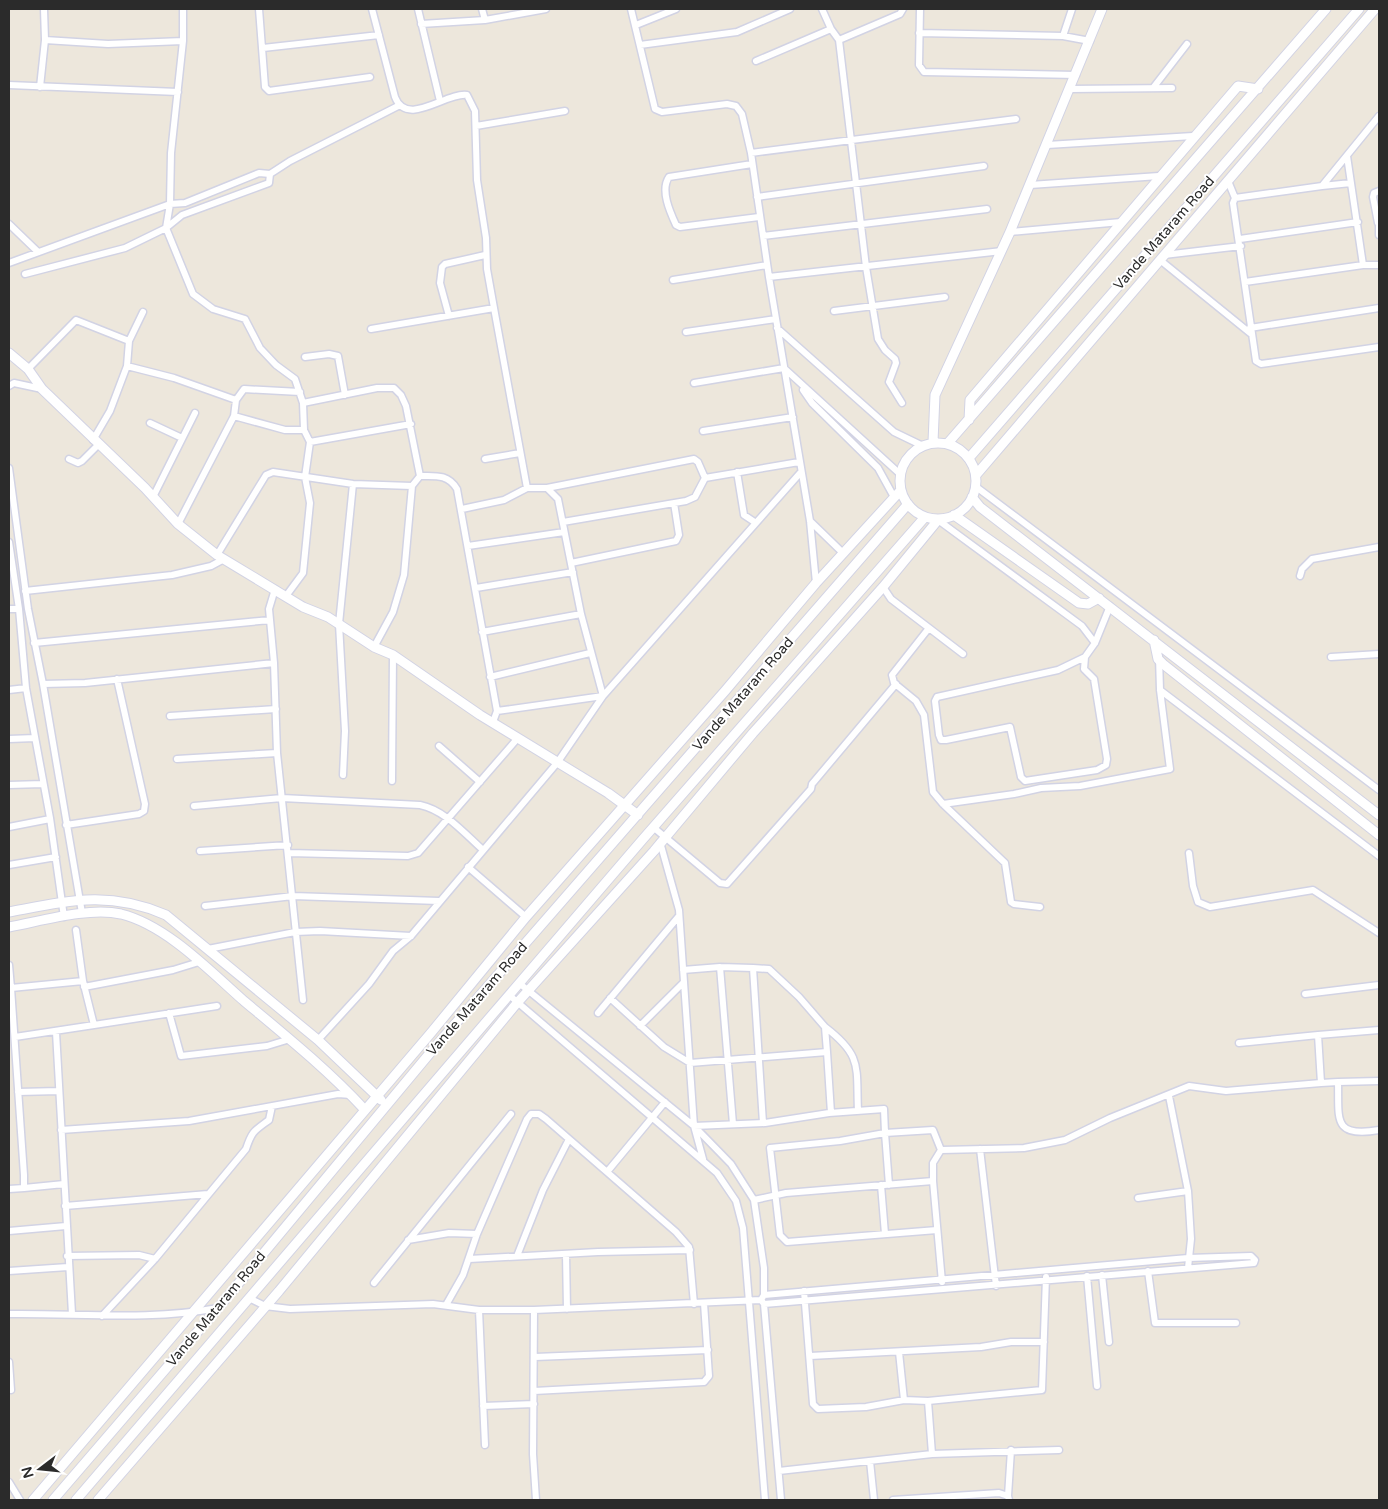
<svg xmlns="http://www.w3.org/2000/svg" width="1388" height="1509" viewBox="0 0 1388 1509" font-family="'Varela Round',sans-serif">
	<rect width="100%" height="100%" fill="#ede7dc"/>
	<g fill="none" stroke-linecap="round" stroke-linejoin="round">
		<defs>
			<path id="street" d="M 183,9 L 183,41 L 171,153 L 170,204 L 166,228 L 193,294 L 213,309 L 245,319 L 260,348 L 276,365 L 295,379 L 303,403 L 304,430 L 310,442 L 305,477 L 310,503 L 303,573 L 286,596
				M 259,9 L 265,87 L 269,91 L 370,77
				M 418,9 L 440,101
				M 631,9 L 655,109 L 662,112 L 727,104 L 736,106 L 742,114 L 751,153 L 769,277 L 810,521 L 816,583
				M 822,9 L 831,29 L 839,40 L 866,267 L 878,339 L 885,350 L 895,359 L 896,363 L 889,382 L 902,403
				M 920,9 L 919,65 L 924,72 L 1076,75
				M 485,20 L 546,9
				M 421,24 L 485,20 L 482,9
				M 636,25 L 676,9
				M 919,33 L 1063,36 L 1090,41
				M 1063,36 L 1072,9
				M 45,40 L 108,44 L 183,41
				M 839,40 L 900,14 L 903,9
				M 640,45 L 737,32 L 790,9
				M 263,48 L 379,35
				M 756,61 L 831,29
				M 9,85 L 178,92
				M 40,87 L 45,40 L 44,9
				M 1153,88 L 1187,44
				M 1070,89 L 1172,88
				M 1379,116 L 1322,186 L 1235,198 L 1233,203 L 1256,361 L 1261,364 L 1379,347
				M 476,126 L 565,111
				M 1047,145 L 1193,136
				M 751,153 L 1016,119
				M 1347,156 L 1363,265 L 1379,265
				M 752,164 L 669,177 C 660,190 670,212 676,225 L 680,227 L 759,217
				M 1228,181 L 1235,198
				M 1030,185 L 1159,176
				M 1322,186 L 1351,183
				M 757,197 L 984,166
				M 1378,223 L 1373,197 L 1374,193 L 1379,191
				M 1379,223 L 1379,235
				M 9,224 L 37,251
				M 1010,232 L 1121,222
				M 763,236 L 987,209
				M 1240,239 L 1358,222
				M 1164,255 L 1241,246
				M 1160,260 L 1250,333
				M 9,263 L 170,204 L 185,203 L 259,173 L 270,174 L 290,161 L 400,105
				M 25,274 L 125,248 L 166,228 L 182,215 L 269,183 L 270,174
				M 769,277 L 1002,251
				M 673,280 L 767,265
				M 1245,282 L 1363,265
				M 494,308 L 527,488
				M 834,311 L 945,297
				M 449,316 L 440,283 L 442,267 L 445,264 L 485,255
				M 777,328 L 894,432 L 923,446
				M 1250,328 L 1379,308
				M 371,329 L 494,308 L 487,269 L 486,238 L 477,180 L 475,111 L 467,95 C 446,92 407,128 395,97 L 372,9
				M 686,332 L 776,319
				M 305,357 L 329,354 L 338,356 L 345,395
				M 127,366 L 174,378 L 236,400
				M 28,369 L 76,320 L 129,341
				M 785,369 L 900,474
				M 694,383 L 784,368
				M 9,386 L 14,383 L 42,389
				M 803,390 L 812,403 L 878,468 L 894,497
				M 303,403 L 377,388 L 394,388 L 401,395 L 406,406 L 420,476
				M 234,416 L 285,430 L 304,430
				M 150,423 L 182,438
				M 703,431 L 793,417
				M 93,440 L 110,411 L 127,366 L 129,341 L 143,312
				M 310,442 L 411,424
				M 69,459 L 78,463 L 82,461 L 98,445
				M 485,459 L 520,453
				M 9,468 L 28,609 L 43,684 L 82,913
				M 737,472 L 744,515 L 756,523
				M 412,486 L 420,476 C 436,476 448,474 457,489 L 497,711 L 493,722
				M 975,486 L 1379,790
				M 547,488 L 694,459 L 698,462 L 705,478
				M 153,497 L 195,413
				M 938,520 L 1082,626 L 1095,643
				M 810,521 L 843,553
				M 563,522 L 686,501 L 695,497 L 705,478 L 799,462
				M 178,524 L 234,416 L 236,400 L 244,389 L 300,392
				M 9,542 L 19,609 L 26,688 L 50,818 L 64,917
				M 468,546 L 564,532
				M 217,555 L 266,475 L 273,472 L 353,484 L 412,486 L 404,575 L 393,612 L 374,647
				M 571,563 L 676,541 L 679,535 L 674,503
				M 1300,576 L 1302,569 L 1312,559 L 1379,547
				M 883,587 L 891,599 L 929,628 L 892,675 L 894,683 L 916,701 L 924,715 L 933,792 L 943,804 L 1005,863 L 1011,902 L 1014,904 L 1040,907
				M 476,588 L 573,572
				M 275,589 L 269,609 L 274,663 L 277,753 L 303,1000
				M 25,591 L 172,575 L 211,566 L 224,559
				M 9,609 L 19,609
				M 929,628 L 963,654
				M 482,632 L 581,614
				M 34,643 L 270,620
				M 1085,657 L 1084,669 L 1094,679 L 1107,759 L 1106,765 L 1097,770 L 1025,781 L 1021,777 L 1010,727 L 946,740 L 941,740 L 939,735 L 935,701 L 937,697 L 1058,670 L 1085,657 L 1095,643 L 1110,606
				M 1331,657 L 1379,654
				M 490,677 L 590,653
				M 43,684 L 85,683 L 274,663
				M 9,690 L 26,688
				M 1160,690 L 1379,856
				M 497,711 L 603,696 L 801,472
				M 170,716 L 276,709
				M 9,739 L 35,738
				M 439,746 L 480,782
				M 177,759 L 277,753
				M 343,775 L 345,731 L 339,624 L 353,484
				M 392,781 L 393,655
				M 9,785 L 43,784
				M 943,804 L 1014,794 L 1041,788 L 1080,786 L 1170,769 L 1160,690 L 1159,657
				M 194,806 L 282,798 L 420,805 C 445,810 465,834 483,850
				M 66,825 L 139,814 L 144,811 L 145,804 L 117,679
				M 9,827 L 50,819
				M 653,827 L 720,883 L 727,884 L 811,789 L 812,784 L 896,684
				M 660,842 L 679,910 L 694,1126 L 703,1159
				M 200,851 L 288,845
				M 289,853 L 408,856 L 418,853 L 517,739
				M 1189,853 L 1193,886 L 1198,902 L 1210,907 L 1313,890 L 1379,933
				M 9,865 L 56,857
				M 468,867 L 526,917
				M 205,906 L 293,896 L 439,901
				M 208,949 L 295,932 L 320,931 L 411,936
				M 9,965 L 11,988 L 9,988
				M 720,967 L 753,968 L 763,1123
				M 753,968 L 769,969 L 799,997 L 825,1027 L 827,1052
				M 683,970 L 720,967 L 733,1124
				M 519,983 L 694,1126 L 731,1164 L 754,1200 L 764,1268 L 764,1295 L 761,1300 L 764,1304 L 781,1500
				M 84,987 L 173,970 L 199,962
				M 1305,994 L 1379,985
				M 509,995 L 717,1173 L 736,1201 L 743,1228 L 765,1500
				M 610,998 L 664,1047 L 690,1063 L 827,1052 L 831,1113
				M 169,1013 L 181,1056 L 267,1046 L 290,1039
				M 598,1013 L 679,916
				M 94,1025 L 217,1006
				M 640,1026 L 684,982
				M 825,1027 C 863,1056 856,1067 858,1111
				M 1379,1030 L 1318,1035 L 1321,1083 L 1338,1082 C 1339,1119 1332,1138 1379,1130
				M 56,1032 L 72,1314
				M 15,1037 L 94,1025 L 83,981
				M 318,1040 L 369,984 L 393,951 L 411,936 L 557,763 L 603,696 L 581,614 L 558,499 L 547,488 L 527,488 L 504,500 L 462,509
				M 1239,1043 L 1318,1035
				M 1338,1082 L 1379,1081
				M 18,1092 L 59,1091
				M 1169,1096 L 1188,1191 L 1191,1239 L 1188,1268
				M 694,1126 L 765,1123 L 829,1113 L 884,1109 L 885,1133 L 933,1130 L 941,1150 L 1024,1148 L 1065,1140 L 1110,1118 L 1189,1086 L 1226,1091 L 1321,1083
				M 61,1130 L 189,1121 L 338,1094 L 351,1095
				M 980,1149 L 996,1286
				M 607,1172 L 665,1102
				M 933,1181 L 942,1282
				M 881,1185 L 885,1234
				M 889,1185 L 885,1133 L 840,1141 L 770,1148 L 780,1235 L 787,1242 L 937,1230
				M 24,1188 L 64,1184
				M 9,1189 L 24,1188 L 24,1175 L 11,988 L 83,981 L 76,930
				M 1138,1198 L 1188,1191
				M 754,1200 L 786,1193 L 933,1181 L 933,1163 L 941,1150
				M 65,1206 L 208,1194
				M 9,1231 L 66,1226
				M 408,1240 L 449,1233 L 477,1234
				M 566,1254 L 567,1309
				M 67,1256 L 139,1255 L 155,1259
				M 517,1256 L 543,1190 L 569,1139
				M 469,1259 L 598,1252 L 690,1250
				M 9,1271 L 68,1267
				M 1148,1271 L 1155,1323 L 1236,1323
				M 1102,1275 L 1109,1342
				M 1087,1276 L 1097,1386
				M 374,1283 L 511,1114
				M 804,1291 L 813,1404 L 818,1409 L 866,1407 L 904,1400 L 928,1401
				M 764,1295 L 1188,1258 L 1251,1256 L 1255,1260 L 1254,1263 L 764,1304
				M 249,1298 L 265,1306 L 290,1309 L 433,1304 L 479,1310 L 534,1310 L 761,1300
				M 446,1305 L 463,1275 L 477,1234 L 527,1119 L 531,1114 L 539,1114 L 546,1119 L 676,1232 L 689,1247 L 694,1304
				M 479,1310 L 485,1445
				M 534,1310 L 533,1454 L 536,1500
				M 9,1314 C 79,1313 149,1321 218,1308
				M 102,1316 L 155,1259 L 246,1149 C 252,1131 254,1131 269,1120 L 272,1106
				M 899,1352 L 904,1400
				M 810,1356 L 981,1347 L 1011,1342 L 1044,1342
				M 535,1357 L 708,1350
				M 9,1362 L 11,1390
				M 534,1391 L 704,1382 L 709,1376 L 704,1303
				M 483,1406 L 534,1404
				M 932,1454 L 928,1401 L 1042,1390 L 1046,1277
				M 870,1461 L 874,1500
				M 779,1471 L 932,1454 L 1059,1450
				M 9,1482 L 20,1500
				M 1008,1496 L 1011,1450
				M 893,1500 L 999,1493 L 1008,1496 L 1009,1500"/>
			<path id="secondary" d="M 9,353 L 28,369 L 42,389 L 145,488 L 178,524 L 217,555 L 303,607 L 328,617 L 374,647 L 393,655 L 480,715 L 608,793 L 638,815
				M 969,420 L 970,400 L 1238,86 L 1258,89
				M 933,442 L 935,395 L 1010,232 L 1102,9
				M900 481a38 38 0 1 1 76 0a38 38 0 1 1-76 0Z
				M 948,443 L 1326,9
				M 969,458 L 1359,9
				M 976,475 L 1375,9
				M 972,497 L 980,507 L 1379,815
				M 954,515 L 1079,603 L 1088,604 L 1099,598
				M 1154,640 L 1158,659 L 1163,664 L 1379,835
				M 9,912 C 68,901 108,890 166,915 L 318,1040 L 381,1100
				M 9,927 C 42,921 88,907 121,914 C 166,925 210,971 244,1001 C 286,1036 328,1070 365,1110
				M 33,1500 L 430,1034 L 526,917 L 725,691 L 816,583 L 901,490
				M 53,1500 L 218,1308 L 435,1047 L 908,504
				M 76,1500 L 643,839 L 925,517
				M 98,1500 L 279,1291 L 517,1003 L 654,851 L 753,733 L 883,587 L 938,520"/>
		</defs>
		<!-- street casing -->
		<use href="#street" stroke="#d2d3e4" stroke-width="9"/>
		<!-- secondary casing -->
		<use href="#secondary" stroke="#d2d3e4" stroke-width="11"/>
		<!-- street -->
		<use href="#street" stroke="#fff" stroke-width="6"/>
		<!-- secondary -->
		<use href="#secondary" stroke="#fff" stroke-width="9"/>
	</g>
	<g text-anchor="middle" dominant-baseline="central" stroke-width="4" stroke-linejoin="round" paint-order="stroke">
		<!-- street labels -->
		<g font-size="14" fill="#2b2b2b" stroke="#fff">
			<text transform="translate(1164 233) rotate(-49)">Vande Mataram Road</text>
			<text transform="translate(743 694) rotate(-49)">Vande Mataram Road</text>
			<text transform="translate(477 999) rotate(-49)">Vande Mataram Road</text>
			<text transform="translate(216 1309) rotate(-50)">Vande Mataram Road</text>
		</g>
	</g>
	<!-- border -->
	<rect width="1388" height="1509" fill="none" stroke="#2b2b2b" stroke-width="20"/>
	<!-- north arrow -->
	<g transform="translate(40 1469) rotate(254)" stroke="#ffffff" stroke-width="4" paint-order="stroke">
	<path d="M0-4L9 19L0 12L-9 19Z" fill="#2b2b2b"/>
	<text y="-8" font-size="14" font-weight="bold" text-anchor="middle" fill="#2b2b2b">N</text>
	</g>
</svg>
